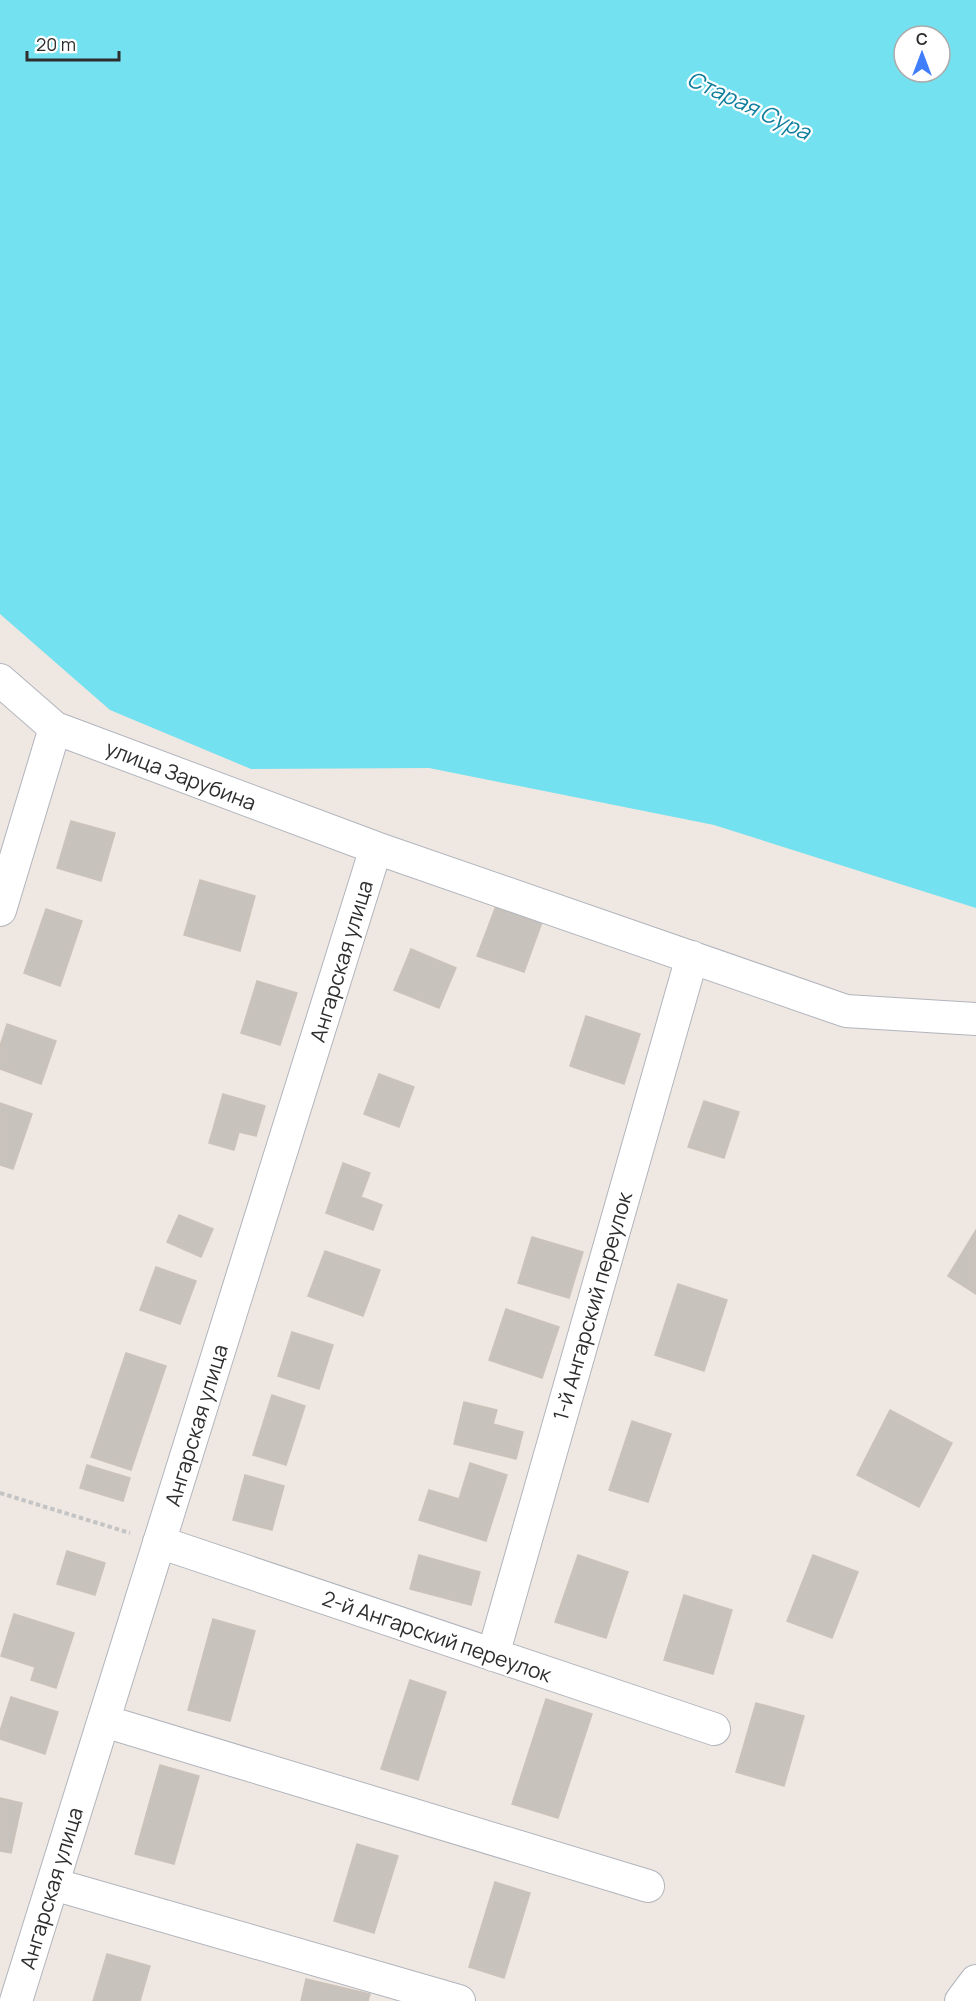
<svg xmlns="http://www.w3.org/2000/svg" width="976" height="2001" viewBox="0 0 976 2001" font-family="Manrope,sans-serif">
	<rect width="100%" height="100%" fill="#efe7e1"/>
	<!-- water -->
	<path fill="#74e1f0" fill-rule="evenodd" d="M 0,0 L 976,0 L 976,908 L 714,825 L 429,768 L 251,769 L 110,710 L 0,614 ZM 904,36 L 940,36 L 940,72 L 904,72 Z"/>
	<!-- building -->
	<path fill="#c8c2bc" stroke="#cbc2ba" stroke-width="1.5" d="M 71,821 L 115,833 L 101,881 L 57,868 Z
		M 200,880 L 255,896 L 240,951 L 184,935 Z
		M 499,898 L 545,914 L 524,972 L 477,956 Z
		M 46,909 L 82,921 L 60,986 L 24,973 Z
		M 411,949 L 456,968 L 439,1008 L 394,990 Z
		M 257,981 L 297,993 L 280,1045 L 241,1033 Z
		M 586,1016 L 640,1034 L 624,1084 L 570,1066 Z
		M 7,1024 L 56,1041 L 41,1084 L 0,1069 L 0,1046 Z
		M 379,1074 L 414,1087 L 399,1127 L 364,1114 Z
		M 223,1094 L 265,1106 L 256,1136 L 239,1132 L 234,1150 L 209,1143 Z
		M 704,1101 L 739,1112 L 724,1158 L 688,1147 Z
		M 0,1103 L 32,1114 L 13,1169 L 0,1165 Z
		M 343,1163 L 370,1173 L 361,1197 L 382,1205 L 373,1230 L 326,1213 Z
		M 179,1215 L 213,1229 L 201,1257 L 167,1242 Z
		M 976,1230 L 976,1294 L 948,1276 Z
		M 532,1237 L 583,1252 L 569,1298 L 518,1283 Z
		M 325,1251 L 380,1270 L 363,1316 L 308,1296 Z
		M 156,1267 L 196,1281 L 180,1324 L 140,1310 Z
		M 678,1284 L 727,1300 L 704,1371 L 655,1355 Z
		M 506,1309 L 559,1327 L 542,1378 L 489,1360 Z
		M 292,1332 L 333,1345 L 319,1389 L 278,1376 Z
		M 126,1353 L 166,1366 L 131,1470 L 91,1457 Z
		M 272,1395 L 305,1406 L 286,1465 L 253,1455 Z
		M 464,1402 L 497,1410 L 493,1424 L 523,1432 L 516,1459 L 454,1444 Z
		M 890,1410 L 952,1443 L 919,1507 L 857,1475 Z
		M 632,1421 L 671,1434 L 648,1502 L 609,1490 Z
		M 470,1463 L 507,1475 L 486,1541 L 419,1520 L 429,1490 L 459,1499 Z
		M 87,1465 L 130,1478 L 123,1501 L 80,1488 Z
		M 245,1475 L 284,1486 L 272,1530 L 233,1520 Z
		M 67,1551 L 105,1563 L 95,1595 L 57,1584 Z
		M 419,1555 L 480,1572 L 471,1605 L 410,1589 Z
		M 578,1555 L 628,1572 L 606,1638 L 555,1622 Z
		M 813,1555 L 858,1572 L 832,1638 L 787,1621 Z
		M 684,1595 L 732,1610 L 713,1674 L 664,1660 Z
		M 14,1614 L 74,1633 L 56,1688 L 31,1680 L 35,1667 L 1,1656 Z
		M 213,1619 L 255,1631 L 230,1721 L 188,1710 Z
		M 410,1680 L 446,1692 L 418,1780 L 381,1769 Z
		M 11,1697 L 58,1712 L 45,1754 L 0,1739 L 0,1731 Z
		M 546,1699 L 592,1714 L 558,1818 L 512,1804 Z
		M 756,1703 L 804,1716 L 784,1786 L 736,1772 Z
		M 160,1765 L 199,1776 L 174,1864 L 135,1854 Z
		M 0,1798 L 22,1803 L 11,1853 L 0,1851 Z
		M 357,1844 L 398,1856 L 374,1933 L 334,1921 Z
		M 495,1882 L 530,1893 L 504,1978 L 469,1967 Z
		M 107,1954 L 150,1966 L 140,2001 L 93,2001 Z
		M 306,1979 L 370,1994 L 368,2001 L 301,2001 Z"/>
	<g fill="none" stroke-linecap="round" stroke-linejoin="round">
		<defs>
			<path id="minor" d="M 0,680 L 55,728 L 376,848 L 846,1011 L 976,1019
				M 0,910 L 55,728
				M 159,1542 L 714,1729
				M 493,1655 L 692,957
				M 104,1721 L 648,1886
				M 53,1884 L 459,2001
				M 16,2001 L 376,848
				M 961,2001 L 976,1981"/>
		</defs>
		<!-- minor casing -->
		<use href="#minor" stroke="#b1b5be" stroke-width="34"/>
		<!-- path -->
		<path stroke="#c4c4c4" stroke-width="4" stroke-dasharray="4.5 3" stroke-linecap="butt" d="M 0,1493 L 130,1533"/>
		<!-- minor -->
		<use href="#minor" stroke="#fff" stroke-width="32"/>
	</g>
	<g text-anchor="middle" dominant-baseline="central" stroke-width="4.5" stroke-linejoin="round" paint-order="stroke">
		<!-- street labels -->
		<g font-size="21" fill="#2e2e2e" stroke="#fff">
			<text transform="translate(181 775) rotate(21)">улица Зарубина</text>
			<text transform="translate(341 961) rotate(-73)">Ангарская улица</text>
			<text transform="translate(592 1306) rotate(-74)">1-й Ангарский переулок</text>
			<text transform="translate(196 1425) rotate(-73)">Ангарская улица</text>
			<text transform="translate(437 1636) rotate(19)">2-й Ангарский переулок</text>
			<text transform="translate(51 1888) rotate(-73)">Ангарская улица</text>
		</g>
		<!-- water labels -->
		<g font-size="22" font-style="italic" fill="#0d7e9b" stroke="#fff">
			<text transform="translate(749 105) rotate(25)">Старая Сура</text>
		</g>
	</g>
	<!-- north arrow -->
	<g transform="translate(922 54)"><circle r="28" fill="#ffffff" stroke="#ababab" stroke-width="1.5"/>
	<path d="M0-4.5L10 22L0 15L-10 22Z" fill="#417efb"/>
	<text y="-9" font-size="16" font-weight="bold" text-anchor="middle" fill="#2e2e2e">С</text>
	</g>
	<!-- scale -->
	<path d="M27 51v9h92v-9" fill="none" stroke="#2e2e2e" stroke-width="3"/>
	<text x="36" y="51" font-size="18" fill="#2e2e2e" stroke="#ffffff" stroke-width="4.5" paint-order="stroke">20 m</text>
</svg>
